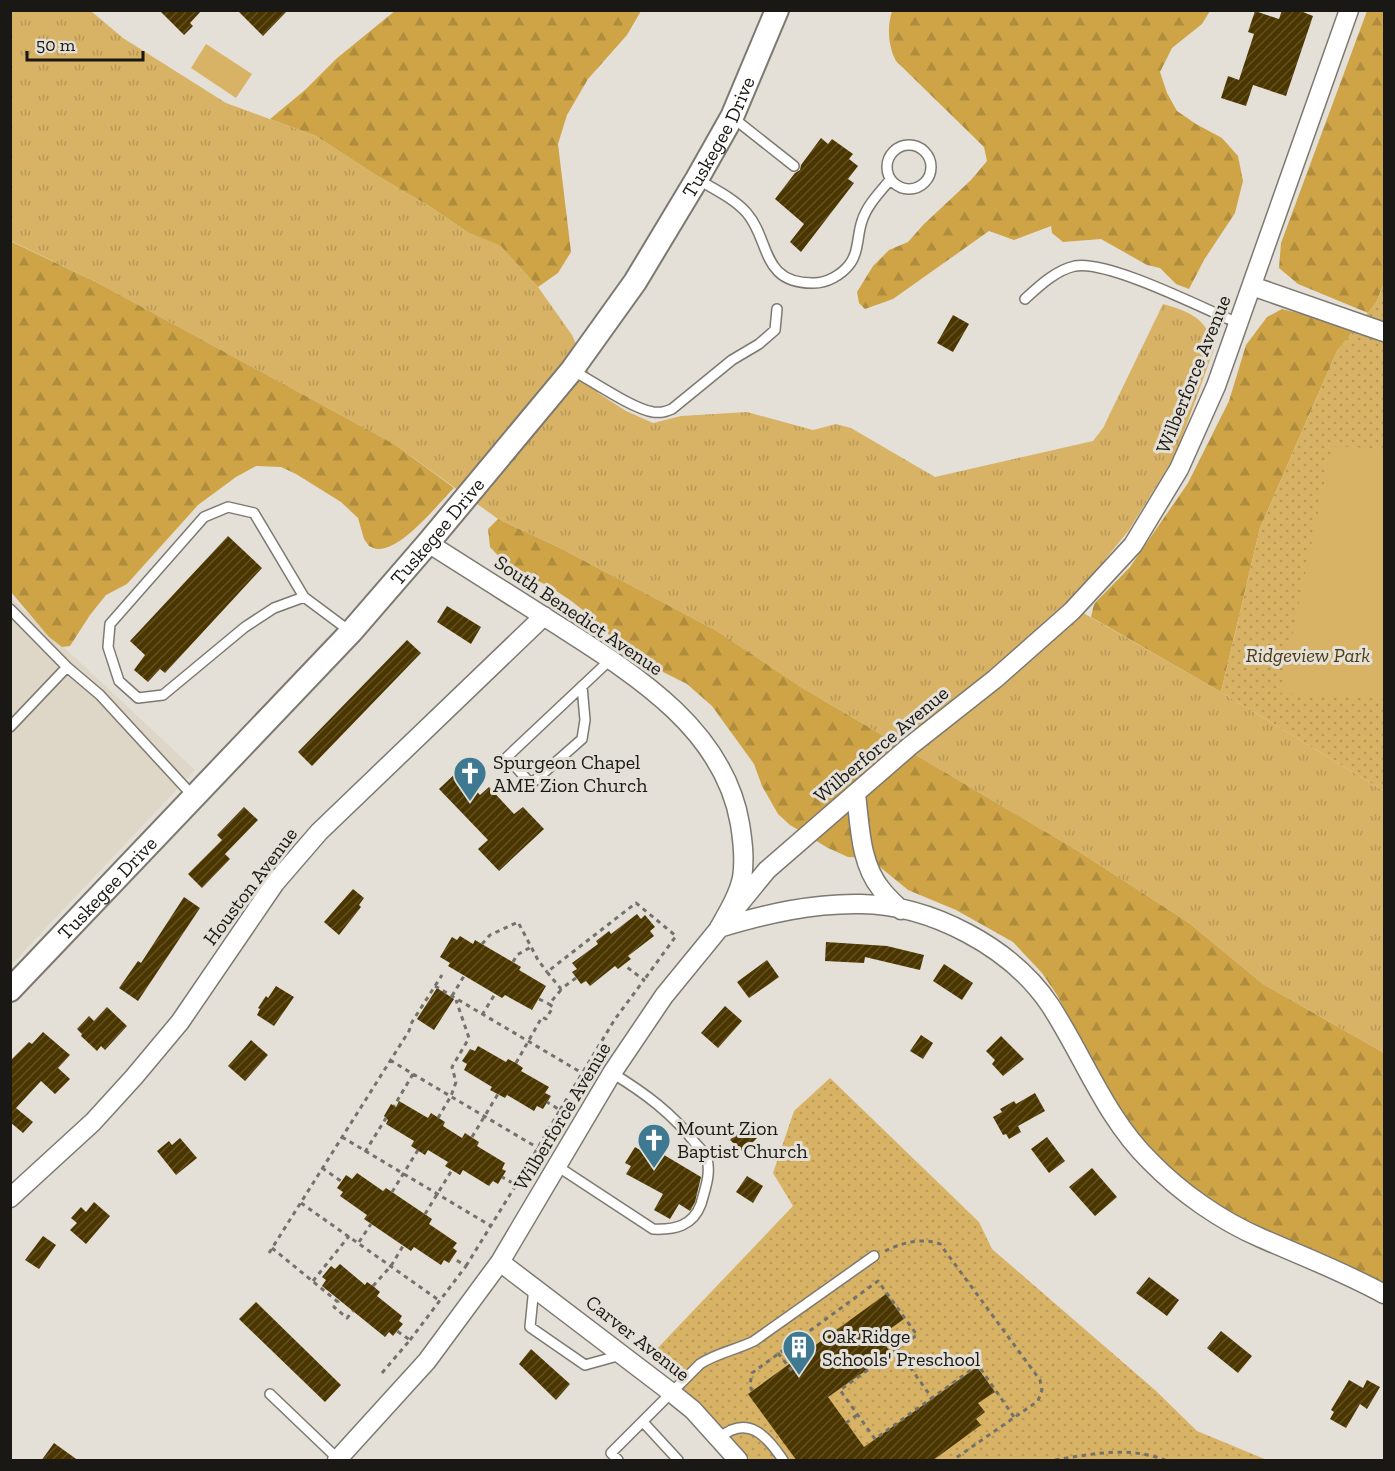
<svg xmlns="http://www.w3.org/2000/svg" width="1395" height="1471" viewBox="0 0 1395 1471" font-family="'Zilla Slab',serif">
	<defs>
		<pattern id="grass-tufts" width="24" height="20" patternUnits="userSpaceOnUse" patternTransform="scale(1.5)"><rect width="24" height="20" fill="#d8b365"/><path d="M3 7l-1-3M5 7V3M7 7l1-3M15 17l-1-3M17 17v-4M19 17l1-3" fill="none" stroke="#b99957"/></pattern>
		<pattern id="forest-firs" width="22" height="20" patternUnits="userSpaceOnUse" patternTransform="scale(1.5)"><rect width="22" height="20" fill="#cea447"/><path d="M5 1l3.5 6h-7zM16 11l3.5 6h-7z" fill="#b08c3d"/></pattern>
		<pattern id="park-dots" width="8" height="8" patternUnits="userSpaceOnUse" patternTransform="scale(1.5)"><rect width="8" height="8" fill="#d8b365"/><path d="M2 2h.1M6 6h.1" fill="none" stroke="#b99957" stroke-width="1.8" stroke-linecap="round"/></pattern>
		<pattern id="building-hatch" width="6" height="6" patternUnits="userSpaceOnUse" patternTransform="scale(1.5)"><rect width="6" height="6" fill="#4b3600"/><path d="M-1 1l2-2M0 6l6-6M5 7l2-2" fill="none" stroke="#615025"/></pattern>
	</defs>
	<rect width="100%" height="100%" fill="#e4e0d7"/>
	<!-- built -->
	<path fill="#ded6c6" d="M 10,597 L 195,770 L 11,965 L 10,965 Z"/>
	<!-- grass -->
	<path fill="url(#grass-tufts)" d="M 10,11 L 91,11 L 123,38 L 226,103 L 316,136 L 376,175 L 429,206 L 469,233 L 502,246 L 538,287 L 572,335 L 598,393 L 626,411 L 653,423 L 681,416 L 747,412 L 813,430 L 836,424 L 851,428 L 935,477 L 1093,441 L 1103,428 L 1163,304 C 1191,312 1208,319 1214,349 L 1176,454 L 1129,530 L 1086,583 L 1066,603 L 1221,692 L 1384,791 L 1384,1053 L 1263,984 L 1189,923 L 1078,851 L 801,687 L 717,631 L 560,548 L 498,519 L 394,444 L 98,283 L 11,241 Z"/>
	<!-- forest -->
	<path fill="url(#forest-firs)" d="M 396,10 L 641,11 L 627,35 L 588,79 L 567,115 L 558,144 L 571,252 L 558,273 L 538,287 L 501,246 L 469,233 L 429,206 L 376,175 L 316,136 L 270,119 L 305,90 L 336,59 Z
		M 892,11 L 1210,11 L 1202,24 L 1172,48 L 1160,72 L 1167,93 L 1177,111 L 1196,124 L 1222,138 L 1238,156 L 1243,181 L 1235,213 L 1204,260 L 1189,289 L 1176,284 L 1160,268 L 1147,265 L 1101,239 L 1063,242 L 1052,233 L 1051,226 L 1014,240 L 989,231 L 893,299 L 865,309 L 859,303 L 857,292 L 873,266 L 889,250 L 908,242 L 923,225 L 971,180 L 987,161 L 984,147 L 896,61 C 888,46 887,27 892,11 Z
		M 1367,11 L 1384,11 L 1384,283 L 1376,303 L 1368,313 L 1298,284 L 1279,268 L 1281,243 Z
		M 10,241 L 98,283 L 394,444 L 454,488 C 438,504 402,550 378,549 C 375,549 372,547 369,546 L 364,539 L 358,518 L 341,502 L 296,474 L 281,467 L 256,466 L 236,477 L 198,505 L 127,584 L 106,595 L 90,615 L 70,646 L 62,647 L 49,637 L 11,592 Z
		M 1282,309 L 1356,328 L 1337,351 L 1260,528 L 1221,692 L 1091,617 L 1094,604 L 1130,567 L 1188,483 L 1229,401 L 1246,345 L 1267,317 Z
		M 498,519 L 560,548 L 717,631 L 801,687 L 1078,851 L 1189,923 L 1263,984 L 1384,1053 L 1384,1286 L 1260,1228 L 1206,1199 L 1184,1181 L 1138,1136 L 1113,1100 L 1057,995 L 1042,973 L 1013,942 L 956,910 L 908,890 L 869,858 L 848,857 L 828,848 L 790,825 L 778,814 L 762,786 L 754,764 L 712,706 L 687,684 L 651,666 L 619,644 L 584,611 L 570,600 L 550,587 L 507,565 L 490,547 L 488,529 Z"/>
	<!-- park -->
	<path fill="url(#park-dots)" d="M 1384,283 L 1384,791 L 1221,692 L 1260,528 L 1337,351 L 1376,303 Z
		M 830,1078 L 979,1222 L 992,1249 L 1155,1390 L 1197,1431 L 1267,1460 L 750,1460 L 743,1451 L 651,1355 L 793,1206 L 773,1173 L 794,1111 Z"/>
	<!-- pitch -->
	<path fill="#d8b365" d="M 206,44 L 252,74 L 236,98 L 191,68 Z
		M 1332,446 L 1384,449 L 1384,699 L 1280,693 Z"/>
	<!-- building -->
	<path fill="url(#building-hatch)" d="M 159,10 L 202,10 L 190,23 L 193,26 L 184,35 Z
		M 237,10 L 288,10 L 263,36 Z
		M 1282,10 L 1298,10 L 1313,16 L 1286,96 L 1253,85 L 1246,106 L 1221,98 L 1228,76 L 1239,80 L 1254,34 L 1248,32 L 1255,11 L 1279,19 Z
		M 821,138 L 828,144 L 832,139 L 853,154 L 849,159 L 858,166 L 848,179 L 854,183 L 801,252 L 790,242 L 804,224 L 775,199 L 795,173 L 800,170 L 801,165 Z
		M 953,315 L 969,324 L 953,352 L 937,343 Z
		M 228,536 L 262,568 L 165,673 L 160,669 L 148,682 L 134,670 L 145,655 L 130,641 Z
		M 447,606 L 481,627 L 471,644 L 437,622 Z
		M 407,640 L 421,653 L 312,766 L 298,752 Z
		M 458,771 L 480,795 L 489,787 L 514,814 L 523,807 L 544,829 L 499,871 L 478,849 L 488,840 L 439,789 Z
		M 244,807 L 258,820 L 225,854 L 230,859 L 202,888 L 188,874 L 222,840 L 217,835 Z
		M 353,889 L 364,898 L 359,905 L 361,907 L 339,935 L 324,922 Z
		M 184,897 L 200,908 L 138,1001 L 119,988 L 138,961 L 141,963 Z
		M 637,914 L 641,919 L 645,915 L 655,927 L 650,931 L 654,936 L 628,956 L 631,959 L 618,969 L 615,966 L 590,986 L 586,981 L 581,984 L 572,972 L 577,969 L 572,963 L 598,944 L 596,941 L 609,931 L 611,934 Z
		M 460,936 L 473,944 L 475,940 L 521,967 L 519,970 L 546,986 L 532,1010 L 505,995 L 502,998 L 448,966 L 450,963 L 440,957 L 452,937 L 457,940 Z
		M 826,942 L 887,946 L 924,955 L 920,970 L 865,957 L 864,963 L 825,961 Z
		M 767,960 L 779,977 L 749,998 L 737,982 Z
		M 944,964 L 973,983 L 962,1000 L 933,981 Z
		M 276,986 L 294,997 L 274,1026 L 257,1015 L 260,1009 L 258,1008 L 266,996 L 268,998 Z
		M 437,988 L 454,999 L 434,1030 L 417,1019 Z
		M 725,1006 L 742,1021 L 718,1048 L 701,1033 Z
		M 107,1007 L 127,1026 L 105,1050 L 101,1046 L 97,1051 L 81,1036 L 82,1034 L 77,1029 L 89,1016 L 94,1021 Z
		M 43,1032 L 70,1055 L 58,1068 L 70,1079 L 55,1094 L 41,1081 L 16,1108 L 33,1122 L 23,1133 L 10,1122 L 10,1061 L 29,1042 L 32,1044 Z
		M 921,1035 L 933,1043 L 923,1059 L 910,1051 Z
		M 1001,1036 L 1024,1059 L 1003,1076 L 992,1064 L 995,1060 L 986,1051 Z
		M 251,1040 L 268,1055 L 245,1081 L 228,1066 Z
		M 478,1046 L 506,1062 L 508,1059 L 516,1063 L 523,1068 L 521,1071 L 549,1087 L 545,1093 L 551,1096 L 543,1109 L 537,1106 L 534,1111 L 507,1095 L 505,1098 L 490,1090 L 492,1087 L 464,1070 L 467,1064 L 462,1061 L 470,1049 L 475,1051 Z
		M 1035,1093 L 1045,1111 L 1018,1126 L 1021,1132 L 1009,1139 L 1006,1134 L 1003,1135 L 993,1117 L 1002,1112 L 1000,1109 L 1014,1101 L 1016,1104 Z
		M 399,1101 L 428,1118 L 431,1113 L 445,1122 L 443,1126 L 462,1138 L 465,1133 L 479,1142 L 477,1146 L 505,1163 L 502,1169 L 506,1171 L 498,1184 L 493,1181 L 489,1186 L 463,1170 L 460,1175 L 445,1166 L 448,1162 L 428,1150 L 425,1155 L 411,1146 L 414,1141 L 386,1124 L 388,1120 L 384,1116 L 391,1104 L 396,1107 Z
		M 743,1126 L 757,1138 L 743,1152 L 730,1140 Z
		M 1047,1137 L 1065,1161 L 1049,1173 L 1031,1149 Z
		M 180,1138 L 197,1158 L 176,1175 L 157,1151 L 169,1141 L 172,1145 Z
		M 644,1143 L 701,1177 L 695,1202 L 690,1211 L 679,1204 L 670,1219 L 654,1210 L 663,1194 L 626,1174 L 631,1166 L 625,1163 L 635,1147 L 640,1150 Z
		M 1092,1168 L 1117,1197 L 1095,1216 L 1069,1187 Z
		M 357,1173 L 383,1191 L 386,1188 L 432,1219 L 429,1224 L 457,1243 L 453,1248 L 457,1251 L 449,1263 L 444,1260 L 441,1265 L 414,1247 L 411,1251 L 364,1219 L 367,1215 L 340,1196 L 343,1192 L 337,1188 L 346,1175 L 352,1179 Z
		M 747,1176 L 763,1186 L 753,1203 L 736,1192 Z
		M 94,1202 L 110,1216 L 86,1244 L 70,1230 L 77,1223 L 71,1218 L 81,1207 L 86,1212 Z
		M 43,1236 L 56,1245 L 39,1269 L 25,1260 Z
		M 340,1264 L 365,1285 L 367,1282 L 373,1286 L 380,1292 L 377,1296 L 402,1316 L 399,1321 L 403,1324 L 393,1336 L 389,1332 L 385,1337 L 322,1286 L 326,1280 L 322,1277 L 331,1266 L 335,1269 Z
		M 1149,1277 L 1179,1300 L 1167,1316 L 1136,1293 Z
		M 886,1294 L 904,1319 L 887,1331 L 894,1340 L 886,1346 L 891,1353 L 828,1397 L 864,1447 L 977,1367 L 995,1392 L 978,1403 L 985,1412 L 976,1419 L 981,1425 L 932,1461 L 797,1461 L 748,1394 Z
		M 256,1302 L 341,1385 L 325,1402 L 239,1319 Z
		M 1221,1331 L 1252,1356 L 1238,1373 L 1207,1348 Z
		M 531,1349 L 570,1384 L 556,1400 L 519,1364 Z
		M 1349,1380 L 1363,1388 L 1367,1380 L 1380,1387 L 1367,1409 L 1360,1404 L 1346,1428 L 1330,1419 L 1334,1412 L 1331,1410 Z
		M 54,1443 L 79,1461 L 41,1461 Z"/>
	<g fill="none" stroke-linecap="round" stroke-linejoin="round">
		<defs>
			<path id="service" d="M 732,117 L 794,166
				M887 167a22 22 0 1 1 44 0a22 22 0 1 1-44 0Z
				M 697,179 C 714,189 733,198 746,212 C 771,240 760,284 814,283 C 827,283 841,275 849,265 C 859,253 857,235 862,221 C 867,205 880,192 890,180
				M 1025,299 C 1039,286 1056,270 1075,266 C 1109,260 1204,309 1240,324
				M 572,370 C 592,381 633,409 653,412 C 661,413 665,412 672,409 L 732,360 L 759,344 L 775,330 L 777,309
				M 304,597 L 254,513 L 228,507 L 204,517 L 110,624 L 108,647 L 119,681 L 138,698 L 163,695 L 245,627 L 274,608 L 304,597 L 351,632
				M 10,609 L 67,667 L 10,727
				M 67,667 L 100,695 L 193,796
				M 582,686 L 585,720 L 582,739 L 531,784 L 507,757 L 611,659
				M 557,1166 L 653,1229 C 675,1230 693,1226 701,1204 C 705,1189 711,1174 707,1159 C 706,1154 700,1148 696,1144 C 673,1114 645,1093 612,1073
				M 534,1287 L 530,1327 L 585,1365 L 621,1355
				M 270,1394 L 338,1459
				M 643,1422 L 678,1460
				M 719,1438 C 748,1414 767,1436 783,1460
				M 618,1460 L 611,1453 L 700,1364 C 716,1353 736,1350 754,1341 L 874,1256"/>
			<path id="minor" d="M 1252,286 L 1384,332
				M 428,543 C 472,571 515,598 559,626 C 634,674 724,729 740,824 C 743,843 745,860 742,878 C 738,896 728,912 719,928 C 766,914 812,903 861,904 C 931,905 1011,947 1050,1005 C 1084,1057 1105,1117 1150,1161 C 1180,1192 1221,1221 1261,1238 C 1302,1256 1344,1272 1384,1294
				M 856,794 C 860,826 860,863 881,889 C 887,897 894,903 901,910
				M 10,1198 L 93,1122 L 134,1077 L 180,1022 L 275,883 L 319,832 L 544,616
				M 500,1262 L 672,1393 L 693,1410 L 738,1460
				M 337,1460 L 427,1361 L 500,1262 L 612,1073 L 664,996 L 767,870 L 910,746 L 995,679 L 1072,611 L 1133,545 L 1179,469 L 1216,386 L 1349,10"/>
			<g id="tertiary">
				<path id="s1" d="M 10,990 L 351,632 L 428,543 L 572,370 L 635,282 L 697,179 L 732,117 L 777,10"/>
			</g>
		</defs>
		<!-- service casing -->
		<use href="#service" stroke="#7d7971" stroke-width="12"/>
		<!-- minor casing -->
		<use href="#minor" stroke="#7d7971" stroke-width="21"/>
		<!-- tertiary casing -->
		<use href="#tertiary" stroke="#7d7971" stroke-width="26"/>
		<!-- path -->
		<path stroke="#74726c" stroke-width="3" stroke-dasharray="4.5 4.5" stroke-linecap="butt" d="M 482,944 L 490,935 L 518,922 L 538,960 L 547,972
			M 513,962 L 517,955 L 531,947
			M 576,978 L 561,989 L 547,972 L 636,903 L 676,936 L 644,980
			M 435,986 L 582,1073
			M 452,996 L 464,976
			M 539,999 L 549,1004
			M 482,1015 L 495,994
			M 390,1060 L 413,1074 L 394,1106
			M 516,1063 L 542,1017 L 546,1019 L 553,1007 L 549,1004 L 561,990
			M 413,1074 L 538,1148
			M 560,1110 L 615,1019 L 644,980 L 624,965
			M 438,1118 L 451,1096 L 456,1082 L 452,1067 L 469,1038 L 456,1000
			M 342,1137 L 491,1226
			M 472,1137 L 498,1094
			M 365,1152 L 386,1118
			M 322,1168 L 341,1181
			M 516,1185 L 560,1110 L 547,1102
			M 392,1192 L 418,1150
			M 301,1203 L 440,1301
			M 425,1214 L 452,1170
			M 359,1242 L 371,1224
			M 272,1248 L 338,1302 L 334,1307 L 347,1318 L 353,1311
			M 885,1251 C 902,1243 921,1237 940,1244 L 1040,1380 L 1042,1390 L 1038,1401 L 953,1460
			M 269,1253 L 409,1031 L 412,1022 L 442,975
			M 466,1266 L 516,1185 L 502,1177
			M 313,1281 L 349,1236
			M 373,1286 L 391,1266 L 403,1246
			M 410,1340 L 466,1266 L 453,1258
			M 897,1349 L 840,1390 L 875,1439 L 932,1398
			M 778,1353 L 792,1371
			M 382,1373 L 410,1340 L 397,1331
			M 752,1391 L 750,1385 L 752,1373 L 878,1281 L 917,1335 L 897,1349 L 932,1398 L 978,1365 L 1014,1417
			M 846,1423 L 857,1415
			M 1055,1460 C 1092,1454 1128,1446 1165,1460"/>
		<!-- service -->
		<use href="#service" stroke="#fff" stroke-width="9"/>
		<!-- minor -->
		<use href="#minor" stroke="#fff" stroke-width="18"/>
		<!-- tertiary -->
		<use href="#tertiary" stroke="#fff" stroke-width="22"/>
	</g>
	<!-- icons -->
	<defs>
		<symbol id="church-pin" viewBox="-11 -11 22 30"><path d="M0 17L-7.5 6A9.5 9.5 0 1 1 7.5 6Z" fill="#3e7891" stroke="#e4e0d7"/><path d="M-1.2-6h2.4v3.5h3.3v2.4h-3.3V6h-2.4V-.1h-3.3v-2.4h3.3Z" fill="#fff"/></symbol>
		<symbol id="building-pin" viewBox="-11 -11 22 30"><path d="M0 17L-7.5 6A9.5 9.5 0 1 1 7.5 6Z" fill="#3e7891" stroke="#e4e0d7"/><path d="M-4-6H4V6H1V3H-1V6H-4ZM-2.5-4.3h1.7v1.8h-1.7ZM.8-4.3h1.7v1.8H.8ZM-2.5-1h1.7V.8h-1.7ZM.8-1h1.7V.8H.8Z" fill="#fff"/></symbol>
	</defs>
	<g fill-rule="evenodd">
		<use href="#church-pin" x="451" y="754" width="38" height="52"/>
		<use href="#church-pin" x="635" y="1121" width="38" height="52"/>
		<use href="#building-pin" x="780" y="1328" width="38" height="52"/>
	</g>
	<g text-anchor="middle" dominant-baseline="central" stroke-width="6" stroke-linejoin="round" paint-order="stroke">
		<!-- street labels -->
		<g font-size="20" fill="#191814" stroke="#e4e0d7">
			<text stroke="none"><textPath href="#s1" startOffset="1113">Tuskegee Drive</textPath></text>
			<text transform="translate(1193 374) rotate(-68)">Wilberforce Avenue</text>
			<text stroke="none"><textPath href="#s1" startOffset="627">Tuskegee Drive</textPath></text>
			<text transform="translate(579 615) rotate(34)">South Benedict Avenue</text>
			<text transform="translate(881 744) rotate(-40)">Wilberforce Avenue</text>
			<text transform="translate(250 886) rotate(-53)">Houston Avenue</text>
			<text stroke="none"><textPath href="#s1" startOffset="141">Tuskegee Drive</textPath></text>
			<text transform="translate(562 1116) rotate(-59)">Wilberforce Avenue</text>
			<text transform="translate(638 1338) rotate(38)">Carver Avenue</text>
		</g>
		<!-- park labels -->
		<g font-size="20" font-style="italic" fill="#4c3a13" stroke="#e4e0d7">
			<text x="1308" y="655">Ridgeview Park</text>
		</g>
		<!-- poi labels -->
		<g font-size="20" fill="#191814" stroke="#e4e0d7" text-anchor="start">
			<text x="493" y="762">Spurgeon Chapel<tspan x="493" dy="23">AME Zion Church</tspan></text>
			<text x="677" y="1128">Mount Zion<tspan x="677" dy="23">Baptist Church</tspan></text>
			<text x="822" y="1336">Oak Ridge<tspan x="822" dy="23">Schools' Preschool</tspan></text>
		</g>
	</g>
	<!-- border -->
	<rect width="1395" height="1471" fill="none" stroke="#191814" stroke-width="24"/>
	<!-- scale -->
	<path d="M27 51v9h116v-9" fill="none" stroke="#191814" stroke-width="3"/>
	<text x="36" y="51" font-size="18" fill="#191814" stroke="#e4e0d7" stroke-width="4.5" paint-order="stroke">50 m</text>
</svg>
